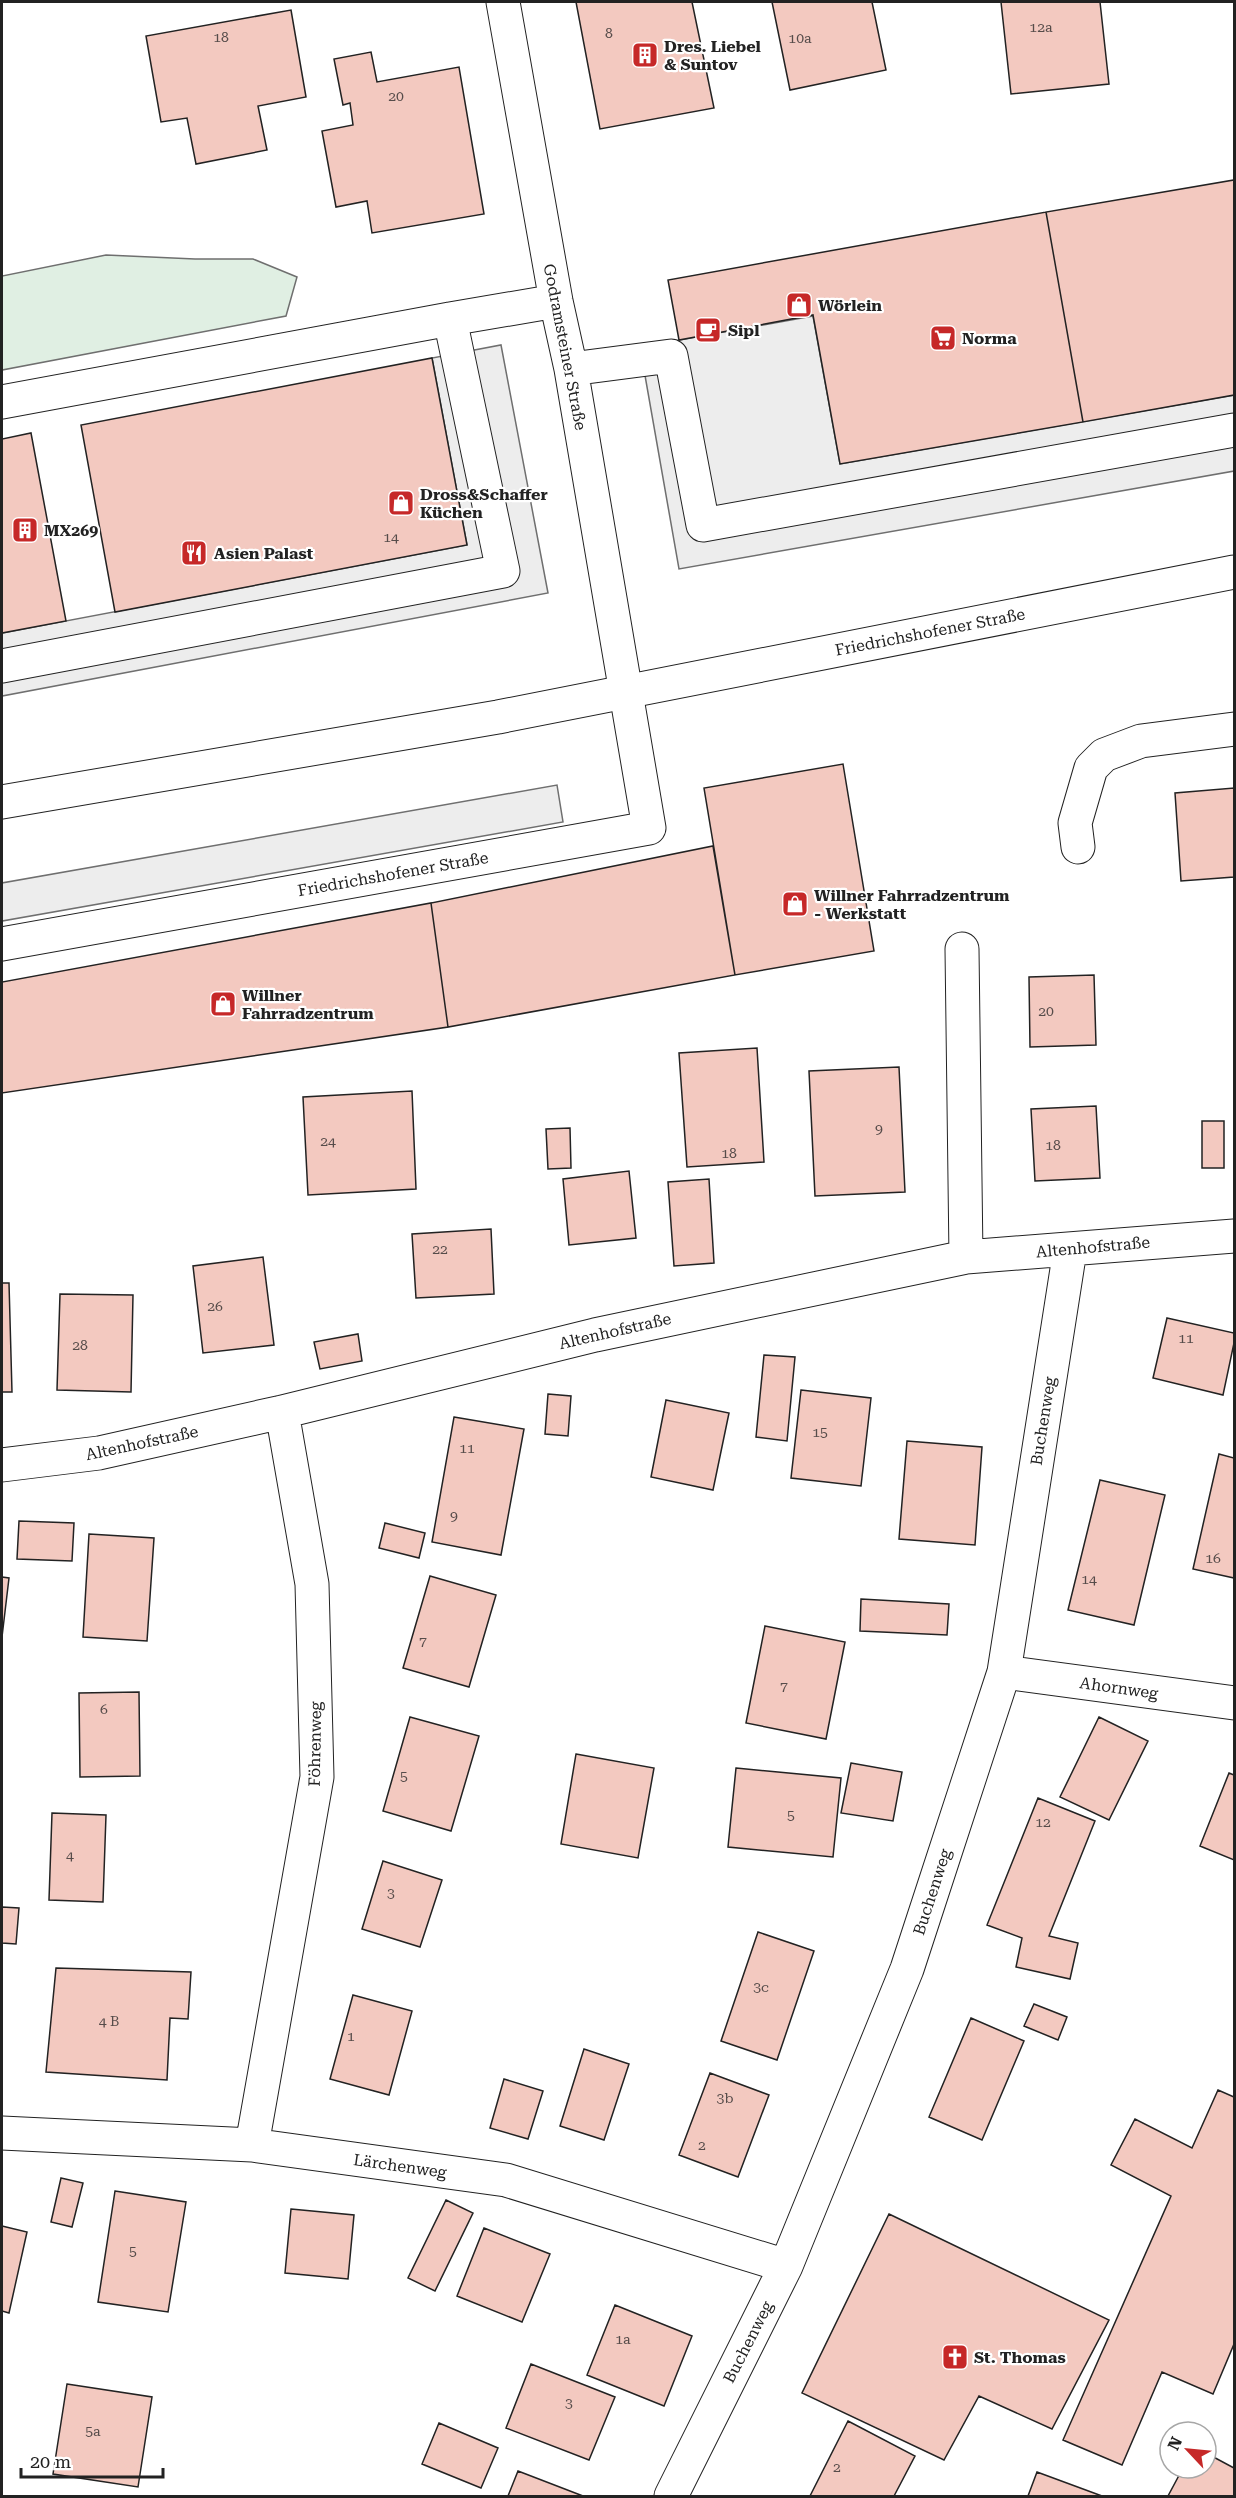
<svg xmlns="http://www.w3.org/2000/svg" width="1236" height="2498" viewBox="0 0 1236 2498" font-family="'Roboto Serif',serif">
	<rect width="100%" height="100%" fill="#fff"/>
	<!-- green -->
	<path fill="#e0efe3" stroke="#6f6f6f" stroke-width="1.5" d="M 106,255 L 195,259 L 253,259 L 297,277 L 286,316 L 2,370 L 2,276 Z"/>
	<!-- parking -->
	<path fill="#ededed" stroke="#6f6f6f" stroke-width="1.5" d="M 813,316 L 840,464 L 1234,395 L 1234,471 L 679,569 L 640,347 Z
		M 501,345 L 548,593 L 2,696 L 2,633 L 467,545 L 432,358 Z
		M 557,785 L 563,822 L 2,921 L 2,883 Z"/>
	<!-- building -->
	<path fill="#f3c9c0" stroke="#222" stroke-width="1.5" d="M 576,2 L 692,2 L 714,108 L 600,129 Z
		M 772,2 L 872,2 L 886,70 L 790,90 Z
		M 1001,2 L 1100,2 L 1109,84 L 1011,94 Z
		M 291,10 L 306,97 L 258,106 L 267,150 L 196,164 L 187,118 L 161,122 L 146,36 Z
		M 371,52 L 377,82 L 459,67 L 484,214 L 372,233 L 367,201 L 336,207 L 322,131 L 353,125 L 350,103 L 343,105 L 334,59 Z
		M 1234,180 L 1234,395 L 1083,422 L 1046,212 Z
		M 1046,212 L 1083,422 L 840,464 L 813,315 L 679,340 L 668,280 Z
		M 432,358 L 467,545 L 115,612 L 81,425 Z
		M 31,433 L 66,621 L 2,633 L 2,439 Z
		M 843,764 L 874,951 L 735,975 L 704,788 Z
		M 1234,788 L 1234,877 L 1181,881 L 1175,793 Z
		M 713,846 L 735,975 L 448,1027 L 431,903 Z
		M 431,903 L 448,1027 L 2,1093 L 2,982 Z
		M 1094,975 L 1096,1045 L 1030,1047 L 1029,977 Z
		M 757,1048 L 764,1162 L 687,1167 L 679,1053 Z
		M 899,1067 L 905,1192 L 815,1196 L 809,1071 Z
		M 412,1091 L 416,1189 L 308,1195 L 303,1097 Z
		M 1096,1106 L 1100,1178 L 1035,1181 L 1031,1109 Z
		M 1202,1121 L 1224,1121 L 1224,1168 L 1202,1168 Z
		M 570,1128 L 571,1168 L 548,1169 L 546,1129 Z
		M 629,1171 L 636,1238 L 569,1245 L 563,1179 Z
		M 709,1179 L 714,1263 L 674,1266 L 668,1182 Z
		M 491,1229 L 494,1294 L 416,1298 L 412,1234 Z
		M 263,1257 L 274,1345 L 203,1353 L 193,1266 Z
		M 2,1283 L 9,1283 L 12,1392 L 2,1392 Z
		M 60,1294 L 133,1295 L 131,1392 L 57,1390 Z
		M 1167,1318 L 1234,1333 L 1234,1343 L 1223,1395 L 1153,1378 Z
		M 358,1334 L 362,1361 L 320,1369 L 314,1342 Z
		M 764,1355 L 795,1357 L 787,1441 L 756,1437 Z
		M 801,1390 L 871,1398 L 861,1486 L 791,1478 Z
		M 548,1394 L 571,1396 L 568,1436 L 545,1434 Z
		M 666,1400 L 729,1413 L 713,1490 L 651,1477 Z
		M 454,1417 L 524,1429 L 501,1555 L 432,1542 Z
		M 907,1441 L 982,1447 L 975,1545 L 899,1539 Z
		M 1219,1454 L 1234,1458 L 1234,1578 L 1193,1569 Z
		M 1100,1480 L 1165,1495 L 1134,1625 L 1068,1610 Z
		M 19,1521 L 74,1523 L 72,1561 L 17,1559 Z
		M 385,1523 L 425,1533 L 419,1558 L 379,1548 Z
		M 89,1534 L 154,1538 L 147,1641 L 83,1637 Z
		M 430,1576 L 496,1595 L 469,1687 L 403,1668 Z
		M 2,1577 L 9,1578 L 2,1637 Z
		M 861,1599 L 949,1604 L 947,1635 L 860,1631 Z
		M 765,1626 L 845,1642 L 826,1739 L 746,1723 Z
		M 139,1692 L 140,1776 L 80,1777 L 79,1693 Z
		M 410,1717 L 479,1736 L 451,1831 L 383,1811 Z
		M 1099,1717 L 1148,1741 L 1109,1820 L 1060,1797 Z
		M 576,1754 L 654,1768 L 638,1858 L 561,1844 Z
		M 851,1763 L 902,1772 L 893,1821 L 841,1813 Z
		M 736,1768 L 841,1778 L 833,1857 L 728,1847 Z
		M 1229,1773 L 1234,1775 L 1234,1860 L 1200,1846 Z
		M 1038,1798 L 1095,1821 L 1049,1936 L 1078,1943 L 1070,1979 L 1016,1967 L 1022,1938 L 987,1925 Z
		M 52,1813 L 106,1815 L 103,1902 L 49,1900 Z
		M 383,1861 L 442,1880 L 420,1947 L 362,1929 Z
		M 2,1907 L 19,1908 L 16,1944 L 2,1943 Z
		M 758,1932 L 814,1951 L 777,2060 L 721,2041 Z
		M 56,1968 L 191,1972 L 188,2019 L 170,2018 L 167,2080 L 46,2072 Z
		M 353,1995 L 412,2011 L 389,2095 L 330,2079 Z
		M 1034,2004 L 1067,2017 L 1058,2040 L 1024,2026 Z
		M 971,2018 L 1024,2041 L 982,2140 L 929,2117 Z
		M 584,2049 L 629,2064 L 604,2140 L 560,2126 Z
		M 710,2073 L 769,2095 L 738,2177 L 679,2155 Z
		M 504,2079 L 543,2091 L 528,2139 L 490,2128 Z
		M 1218,2090 L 1234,2097 L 1234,2344 L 1213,2394 L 1162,2372 L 1122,2465 L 1063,2440 L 1171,2196 L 1111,2165 L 1135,2119 L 1192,2148 Z
		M 61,2178 L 83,2183 L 72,2227 L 51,2222 Z
		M 115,2191 L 186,2202 L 168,2312 L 98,2302 Z
		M 446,2200 L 473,2213 L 435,2291 L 408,2278 Z
		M 291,2209 L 354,2215 L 348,2279 L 285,2273 Z
		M 889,2214 L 1109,2320 L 1052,2429 L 979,2396 L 944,2460 L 802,2393 Z
		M 2,2226 L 27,2232 L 9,2313 L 2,2311 Z
		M 484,2228 L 550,2254 L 522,2322 L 457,2296 Z
		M 615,2305 L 692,2336 L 664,2406 L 587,2375 Z
		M 531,2364 L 615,2397 L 589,2460 L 506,2428 Z
		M 67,2384 L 152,2397 L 138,2487 L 53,2474 Z
		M 848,2421 L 915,2456 L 894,2496 L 810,2496 Z
		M 439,2423 L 498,2448 L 481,2488 L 422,2464 Z
		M 1206,2453 L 1234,2468 L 1234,2496 L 1168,2496 L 1183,2468 L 1206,2468 Z
		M 518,2471 L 583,2496 L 508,2496 Z
		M 1037,2472 L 1102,2496 L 1028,2496 Z"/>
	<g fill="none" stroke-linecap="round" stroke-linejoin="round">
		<defs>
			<path id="minor" d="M 571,369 L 671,356 L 703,525 L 1234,430
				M 2,402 L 450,319
				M 2,666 L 503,571 L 450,319 L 556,301
				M 1078,847 L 1075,823 L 1091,768 L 1104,755 L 1141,741 L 1234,729
				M 2,944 L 649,828 L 571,369 L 556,301 L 503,2
				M 962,949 L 966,1257
				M 2,1465 L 99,1453 L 282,1412 L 595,1335 L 966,1257 L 1234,1236
				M 1004,1672 L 1234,1703
				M 2,2133 L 252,2145 L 506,2180 L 786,2266
				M 252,2145 L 317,1777 L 312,1584 L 282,1412
				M 671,2496 L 786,2266 L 907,1969 L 1004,1672 L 1070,1250"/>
			<path id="major" d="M 2,802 L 498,717 L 1234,572"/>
		</defs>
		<!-- minor casing -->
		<use href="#minor" stroke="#222" stroke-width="35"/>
		<!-- major casing -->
		<use href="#major" stroke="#222" stroke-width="35"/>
		<!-- minor -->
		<use href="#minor" stroke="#fff" stroke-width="33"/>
		<!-- major -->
		<use href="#major" stroke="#fff" stroke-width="33"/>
	</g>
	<!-- icons -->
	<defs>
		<symbol id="building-square" viewBox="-11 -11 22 22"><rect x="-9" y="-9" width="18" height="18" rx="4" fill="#c62828" stroke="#fff"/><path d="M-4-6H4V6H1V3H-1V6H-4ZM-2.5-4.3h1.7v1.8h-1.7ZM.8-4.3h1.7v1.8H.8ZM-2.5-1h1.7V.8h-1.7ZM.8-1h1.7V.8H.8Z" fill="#fff"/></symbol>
		<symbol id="shop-square" viewBox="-11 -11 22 22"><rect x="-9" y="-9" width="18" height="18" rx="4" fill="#c62828" stroke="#fff"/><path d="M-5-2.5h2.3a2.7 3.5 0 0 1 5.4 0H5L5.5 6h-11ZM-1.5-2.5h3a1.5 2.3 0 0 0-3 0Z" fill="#fff"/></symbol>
		<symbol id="cafe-square" viewBox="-11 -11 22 22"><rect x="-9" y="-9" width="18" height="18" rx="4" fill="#c62828" stroke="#fff"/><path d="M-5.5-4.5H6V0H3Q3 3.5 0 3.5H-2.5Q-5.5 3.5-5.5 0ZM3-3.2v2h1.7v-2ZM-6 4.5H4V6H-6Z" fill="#fff"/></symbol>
		<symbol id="supermarket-square" viewBox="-11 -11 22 22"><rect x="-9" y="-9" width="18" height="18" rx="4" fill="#c62828" stroke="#fff"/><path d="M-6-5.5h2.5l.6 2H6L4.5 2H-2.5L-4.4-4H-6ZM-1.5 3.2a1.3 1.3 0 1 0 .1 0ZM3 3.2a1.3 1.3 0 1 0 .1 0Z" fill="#fff"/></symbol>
		<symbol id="restaurant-square" viewBox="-11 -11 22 22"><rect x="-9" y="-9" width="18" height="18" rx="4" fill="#c62828" stroke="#fff"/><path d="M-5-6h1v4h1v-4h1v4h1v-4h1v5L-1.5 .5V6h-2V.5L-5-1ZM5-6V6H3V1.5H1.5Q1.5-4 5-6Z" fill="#fff"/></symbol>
		<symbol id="church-square" viewBox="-11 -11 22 22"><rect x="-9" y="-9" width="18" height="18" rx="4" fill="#c62828" stroke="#fff"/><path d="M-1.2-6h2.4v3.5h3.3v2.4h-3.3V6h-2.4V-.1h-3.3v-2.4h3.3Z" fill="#fff"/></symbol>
	</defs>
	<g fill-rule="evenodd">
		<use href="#building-square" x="630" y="40" width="30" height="30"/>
		<use href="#shop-square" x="784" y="290" width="30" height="30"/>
		<use href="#cafe-square" x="693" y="315" width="30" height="30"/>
		<use href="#supermarket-square" x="928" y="323" width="30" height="30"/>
		<use href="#shop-square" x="386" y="488" width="30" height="30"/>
		<use href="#building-square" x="10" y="515" width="30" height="30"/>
		<use href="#restaurant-square" x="179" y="538" width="30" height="30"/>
		<use href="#shop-square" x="780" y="889" width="30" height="30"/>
		<use href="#shop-square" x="208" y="989" width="30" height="30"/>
		<use href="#church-square" x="940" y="2342" width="30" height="30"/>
	</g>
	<g text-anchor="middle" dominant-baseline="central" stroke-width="4.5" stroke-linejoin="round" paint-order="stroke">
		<!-- number labels -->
		<g font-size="14" fill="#564c4a">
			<text x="1041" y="27">12a</text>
			<text x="609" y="33">8</text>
			<text x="221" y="37">18</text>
			<text x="800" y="38">10a</text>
			<text x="396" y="96">20</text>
			<text x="391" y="537">14</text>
			<text x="1046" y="1011">20</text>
			<text x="879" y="1129">9</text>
			<text x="328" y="1141">24</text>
			<text x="1053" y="1145">18</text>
			<text x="729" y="1153">18</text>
			<text x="440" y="1249">22</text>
			<text x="215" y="1306">26</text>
			<text x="1186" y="1338">11</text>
			<text x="80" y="1345">28</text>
			<text x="820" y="1432">15</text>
			<text x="467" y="1448">11</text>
			<text x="454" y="1516">9</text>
			<text x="1213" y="1558">16</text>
			<text x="1089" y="1579">14</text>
			<text x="423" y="1641">7</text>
			<text x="784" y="1686">7</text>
			<text x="104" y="1709">6</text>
			<text x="404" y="1776">5</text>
			<text x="791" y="1815">5</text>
			<text x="1043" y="1822">12</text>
			<text x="70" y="1855">4</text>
			<text x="391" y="1893">3</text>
			<text x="761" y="1987">3c</text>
			<text x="109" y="2021">4 B</text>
			<text x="351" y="2036">1</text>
			<text x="725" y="2098">3b</text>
			<text x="702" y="2145">2</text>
			<text x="133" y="2251">5</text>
			<text x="623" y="2339">1a</text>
			<text x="569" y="2403">3</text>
			<text x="93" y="2431">5a</text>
			<text x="837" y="2467">2</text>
		</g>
		<!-- poi labels -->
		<g font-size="16" font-weight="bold" fill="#222" stroke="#fff" text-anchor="start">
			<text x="664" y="46">Dres. Liebel<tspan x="664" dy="18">&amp; Suntov</tspan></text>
			<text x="818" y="305">Wörlein</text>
			<text x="728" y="330">Sipl</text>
			<text x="962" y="338">Norma</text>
			<text x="420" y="494">Dross&amp;Schaffer<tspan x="420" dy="18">Küchen</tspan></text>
			<text x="44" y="530">MX269</text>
			<text x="214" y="553">Asien Palast</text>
			<text x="814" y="895">Willner Fahrradzentrum<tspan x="814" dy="18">- Werkstatt</tspan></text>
			<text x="242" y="995">Willner<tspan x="242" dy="18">Fahrradzentrum</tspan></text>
			<text x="974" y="2357">St. Thomas</text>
		</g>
		<!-- street labels -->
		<g font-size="16" fill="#222" stroke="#fff">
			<text transform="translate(565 347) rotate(79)">Godramsteiner Straße</text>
			<text transform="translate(930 632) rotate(-11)">Friedrichshofener Straße</text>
			<text transform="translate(393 874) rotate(-10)">Friedrichshofener Straße</text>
			<text transform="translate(1093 1247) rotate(-5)">Altenhofstraße</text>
			<text transform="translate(615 1331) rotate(-13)">Altenhofstraße</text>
			<text transform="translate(1043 1421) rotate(-81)">Buchenweg</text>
			<text transform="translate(142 1443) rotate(-12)">Altenhofstraße</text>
			<text transform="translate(1119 1688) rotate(8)">Ahornweg</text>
			<text transform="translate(315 1744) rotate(-89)">Föhrenweg</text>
			<text transform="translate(932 1892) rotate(-72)">Buchenweg</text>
			<text transform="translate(400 2166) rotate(8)">Lärchenweg</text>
			<text transform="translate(748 2342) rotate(-63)">Buchenweg</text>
		</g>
	</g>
	<!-- border -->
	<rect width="1236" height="2498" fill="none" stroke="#222222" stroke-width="6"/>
	<!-- north arrow -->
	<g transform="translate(1188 2450) rotate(296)"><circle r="28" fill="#ffffff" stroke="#a7a7a7" stroke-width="1.5"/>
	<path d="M0-4.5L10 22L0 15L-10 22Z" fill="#c62828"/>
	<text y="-9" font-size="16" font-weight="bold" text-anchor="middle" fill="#222222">N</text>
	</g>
	<!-- scale -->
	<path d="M21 2468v9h142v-9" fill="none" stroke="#222222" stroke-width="3"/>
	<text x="30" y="2468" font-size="18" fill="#222222" stroke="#ffffff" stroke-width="4.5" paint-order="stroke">20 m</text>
</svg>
